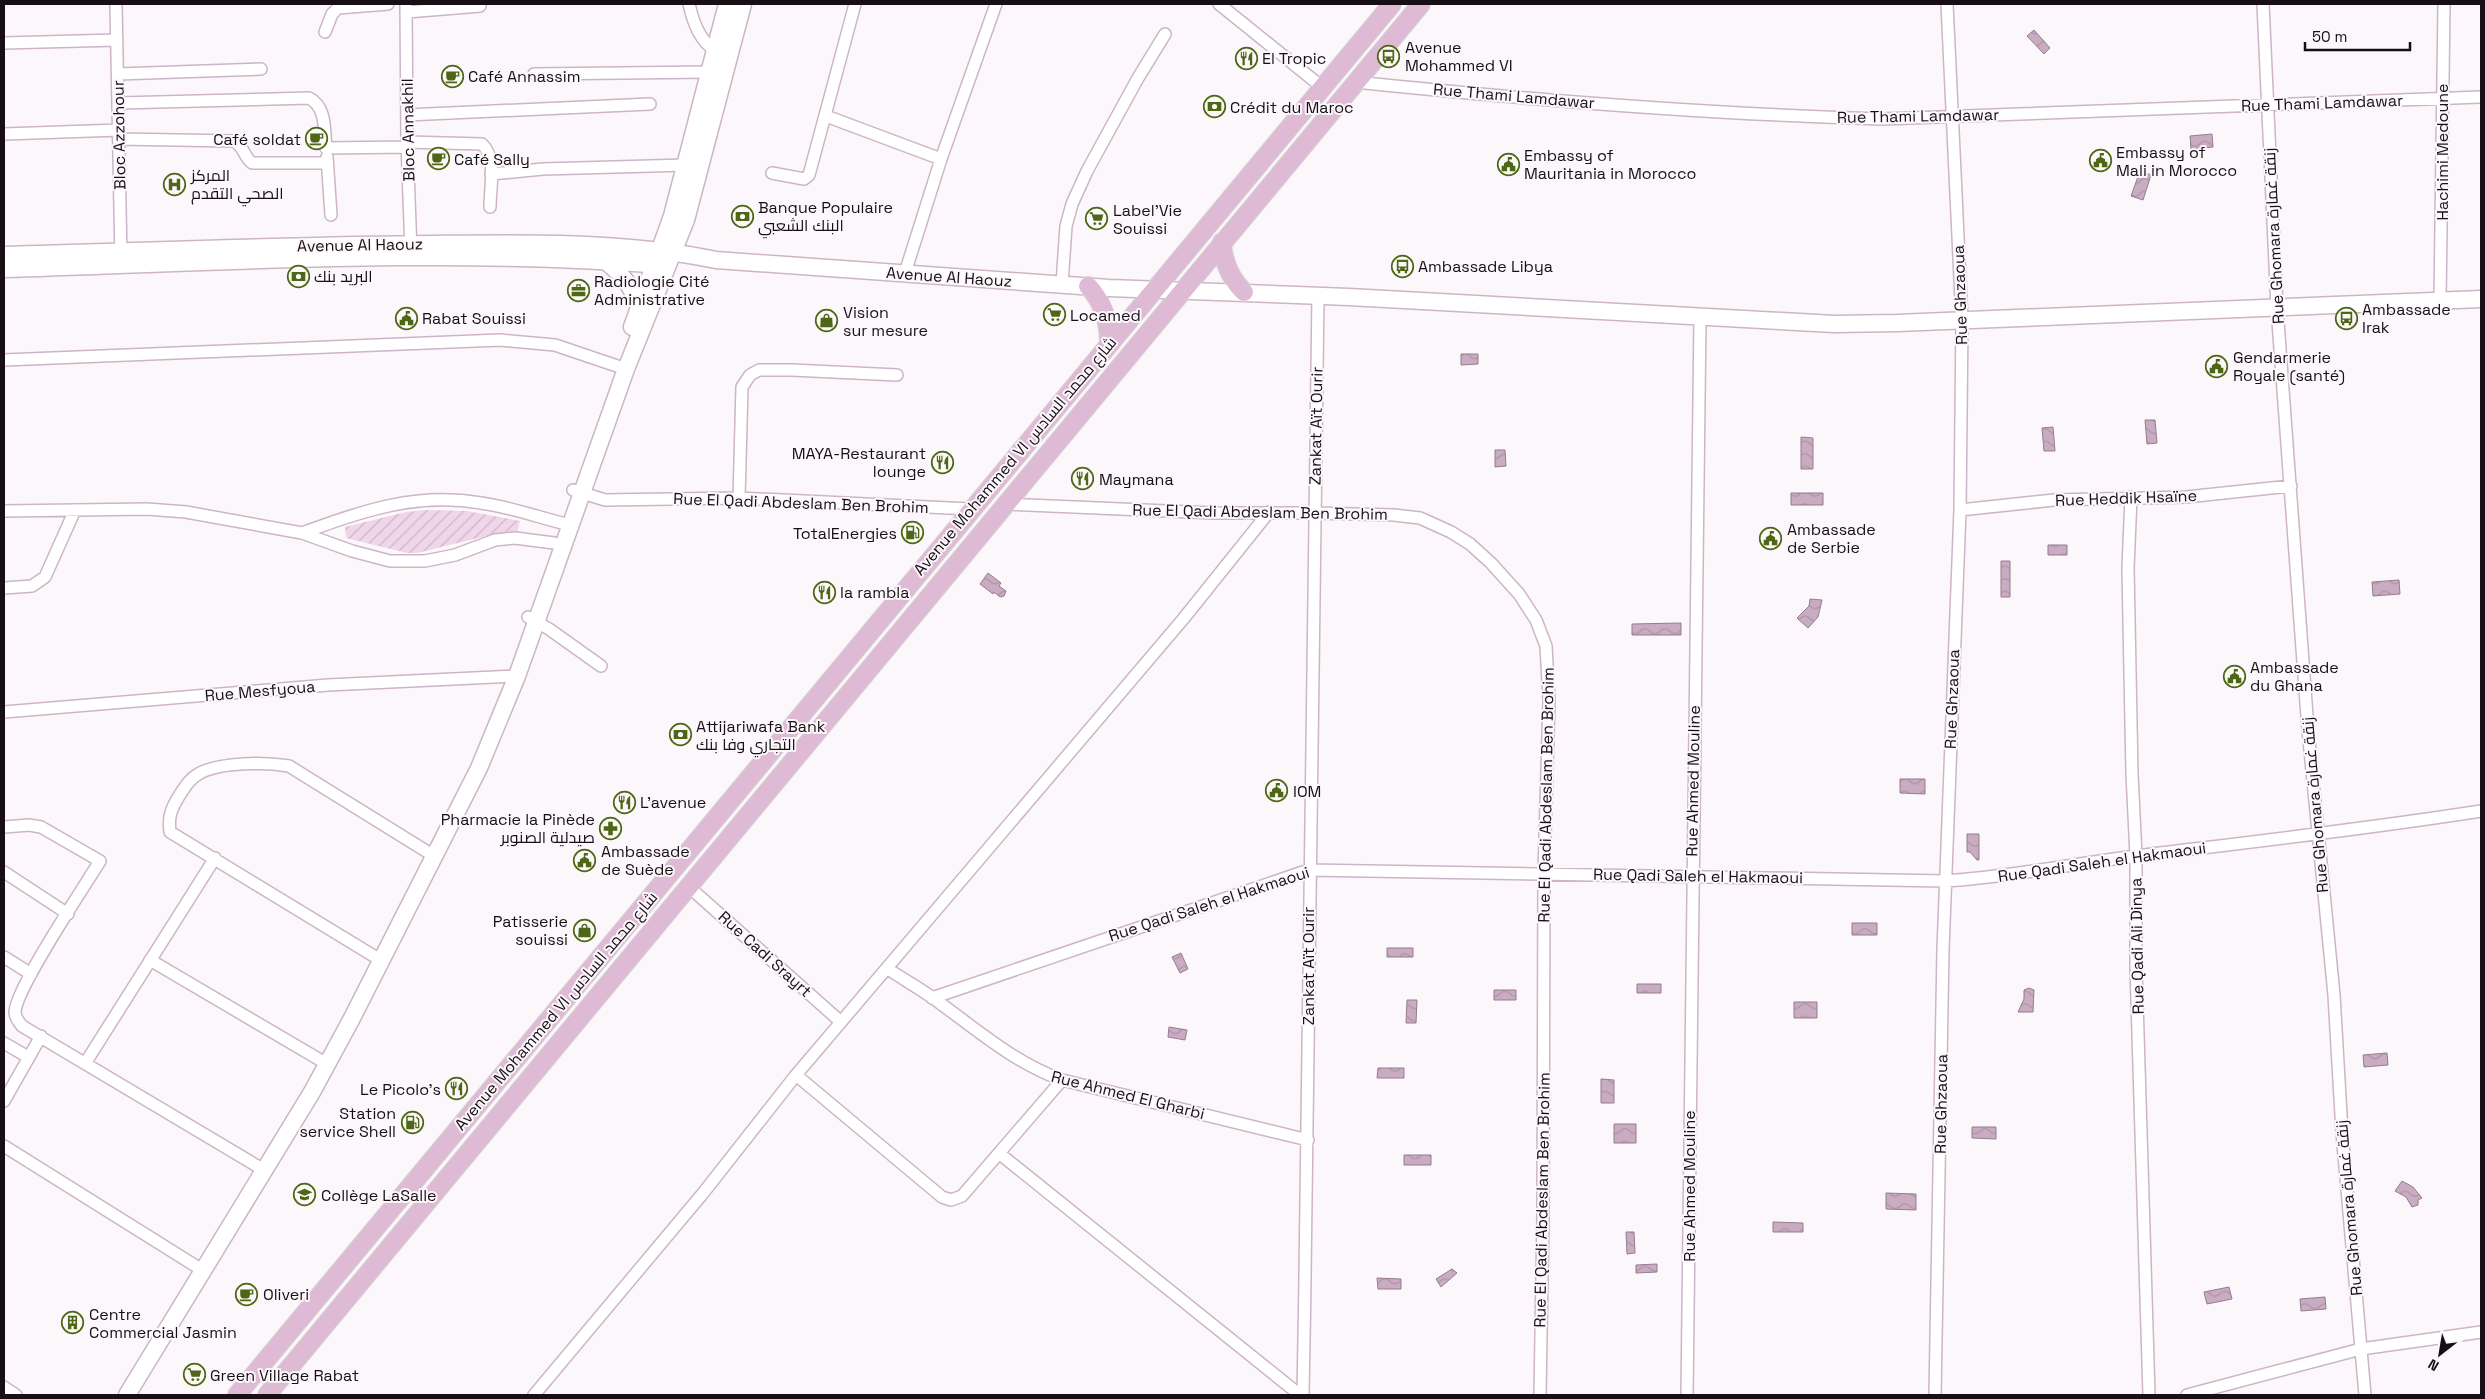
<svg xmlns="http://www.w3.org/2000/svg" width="2485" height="1399" viewBox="0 0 2485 1399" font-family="'Space Grotesk',Cairo,sans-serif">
	<defs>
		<pattern id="garden-furrows" width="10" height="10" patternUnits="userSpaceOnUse" patternTransform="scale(1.25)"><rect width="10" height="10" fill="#f0d6e9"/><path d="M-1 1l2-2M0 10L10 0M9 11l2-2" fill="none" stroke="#cdb6c7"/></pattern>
		<pattern id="water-waves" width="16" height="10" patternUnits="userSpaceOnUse" patternTransform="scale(1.25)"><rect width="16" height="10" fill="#caacc2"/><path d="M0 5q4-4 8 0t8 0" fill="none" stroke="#ad93a6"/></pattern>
	</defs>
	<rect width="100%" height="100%" fill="#fcf7fa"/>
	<!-- garden -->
	<path fill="url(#garden-furrows)" d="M 426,510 L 467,511 L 520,521 L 517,533 L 486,536 L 417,553 L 407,553 L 346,538 L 345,527 L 406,512 Z"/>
	<!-- water -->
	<path fill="url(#water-waves)" stroke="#947d8e" d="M 2034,30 L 2050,48 L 2044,54 L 2027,36 Z
		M 2212,134 L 2213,147 L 2191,149 L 2190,136 Z
		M 2140,171 L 2151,175 L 2143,200 L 2131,196 Z
		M 1478,354 L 1478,364 L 1461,365 L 1461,354 Z
		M 2145,420 L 2155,420 L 2157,443 L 2147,444 Z
		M 2053,427 L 2055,451 L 2044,451 L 2042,428 Z
		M 1801,437 L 1813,438 L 1813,469 L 1801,469 Z
		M 1495,450 L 1505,450 L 1506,466 L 1495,467 Z
		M 1791,493 L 1823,493 L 1823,505 L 1791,505 Z
		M 2048,545 L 2067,545 L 2067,555 L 2048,555 Z
		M 2001,561 L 2010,561 L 2010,597 L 2001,597 Z
		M 988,573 L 1001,583 L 999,586 L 1006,591 L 1004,596 L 1000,597 L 994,592 L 993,594 L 980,584 Z
		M 2399,580 L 2400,594 L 2373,596 L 2372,582 Z
		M 1810,599 L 1822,600 L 1818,617 L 1808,628 L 1797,618 L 1809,606 Z
		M 1681,623 L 1681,635 L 1632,635 L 1632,624 Z
		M 1900,779 L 1925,779 L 1925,794 L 1900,793 Z
		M 1967,834 L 1979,834 L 1979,860 L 1977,860 L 1970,852 L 1967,852 Z
		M 1852,923 L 1877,923 L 1877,935 L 1852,935 Z
		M 1387,948 L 1413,948 L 1413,957 L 1387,957 Z
		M 1181,953 L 1188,969 L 1180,973 L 1172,957 Z
		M 1637,984 L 1661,984 L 1661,993 L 1637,993 Z
		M 2029,988 L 2034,990 L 2033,1012 L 2018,1012 L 2024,999 L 2024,990 Z
		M 1494,990 L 1516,990 L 1516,1000 L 1494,1000 Z
		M 1407,1000 L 1417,1000 L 1416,1023 L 1406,1023 Z
		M 1794,1002 L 1817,1002 L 1817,1018 L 1794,1018 Z
		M 1169,1027 L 1187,1030 L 1185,1040 L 1168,1037 Z
		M 2387,1053 L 2388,1065 L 2364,1067 L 2363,1055 Z
		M 1378,1068 L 1404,1068 L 1404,1078 L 1377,1078 Z
		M 1601,1079 L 1614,1080 L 1614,1103 L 1601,1103 Z
		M 1614,1124 L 1636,1124 L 1636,1143 L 1614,1143 Z
		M 1972,1127 L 1996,1127 L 1996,1139 L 1972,1138 Z
		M 1404,1155 L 1431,1155 L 1431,1165 L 1404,1165 Z
		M 2402,1181 L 2413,1187 L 2422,1198 L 2418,1200 L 2418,1205 L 2412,1207 L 2406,1197 L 2395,1191 Z
		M 1886,1193 L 1916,1194 L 1916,1210 L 1886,1209 Z
		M 1773,1222 L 1803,1223 L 1803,1232 L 1773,1232 Z
		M 1626,1232 L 1634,1232 L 1635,1253 L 1627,1254 Z
		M 1657,1264 L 1657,1272 L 1636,1273 L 1636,1265 Z
		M 1452,1269 L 1457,1273 L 1441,1287 L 1436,1279 Z
		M 1377,1278 L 1401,1279 L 1401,1289 L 1378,1289 Z
		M 2229,1287 L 2232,1299 L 2207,1304 L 2204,1292 Z
		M 2325,1297 L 2326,1309 L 2301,1311 L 2300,1299 Z"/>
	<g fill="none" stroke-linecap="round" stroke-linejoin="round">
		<defs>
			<path id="minor" d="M 116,4 L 121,259
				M 406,4 L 407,142 L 411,252
				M 689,4 C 693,22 701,47 721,52
				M 1219,4 L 1322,87
				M 2263,4 L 2277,308 L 2308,730 L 2334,995 L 2342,1132 L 2365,1395
				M 407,12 L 480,6
				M 325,32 L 332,14 L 338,8 L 388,4
				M 4,43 L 117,40
				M 118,74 L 261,69
				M 534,74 L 710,72
				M 1355,82 C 1530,100 1706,114 1882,119 L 2481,97
				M 119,103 L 309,98 C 327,107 324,131 326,148 L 407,147
				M 407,115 L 650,104
				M 826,116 L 941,159
				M 4,134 L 119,130
				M 120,139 L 233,141 C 244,145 243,156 252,163 L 327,163
				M 407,142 L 482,144 C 497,158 490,188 490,207
				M 327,157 L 331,215
				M 772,173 L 804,179 L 809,175 L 855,4
				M 491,174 L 543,169 L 686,165
				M 905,273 L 941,159 L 996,4
				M 1062,284 L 1066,226 L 1072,204 L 1087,171 L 1138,78 L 1165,34
				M 2440,301 L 2444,4
				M 4,360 L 500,340 L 555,345 L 626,369
				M 573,490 L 605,500 L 739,498 L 970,509
				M 2131,497 L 2128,568 L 2132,774 L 2136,856 L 2136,968 L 2149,1395
				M 739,498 L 742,387 L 750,375 L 759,370 L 792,370 L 897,375
				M 1004,504 L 1213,513 L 1314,513 L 1394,515 L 1420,518 L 1451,532 L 1470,544 L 1491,563 L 1519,594 L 1536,620 L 1546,646 L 1549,701 L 1544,873 L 1543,1217 L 1540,1395
				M 1960,510 L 2054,500 L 2186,497 L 2291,486
				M 4,511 L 147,509 L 186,512 L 302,533 L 352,551 L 390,561 L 425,561 L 455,555 L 495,540 L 515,538 L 554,543
				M 302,533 C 363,511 415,492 481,503 C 511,507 540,518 570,525
				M 4,588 L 32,586 L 45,577 L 75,510
				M 528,617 L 549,629 L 601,666
				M 4,712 L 328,685 L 517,676
				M 4,827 L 29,825 L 41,827 L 100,861 C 84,887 16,988 15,1012 C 15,1018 19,1022 22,1026 L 264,1170
				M 4,872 L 68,914
				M 688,886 L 841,1022
				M 4,957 L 31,974
				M 150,960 L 327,1064
				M 382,961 L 170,832 C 168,817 171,809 179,796 C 185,787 190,778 200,773 C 222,762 265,762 289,766 L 434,856
				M 888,969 C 903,979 919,988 933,998 C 976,1029 1013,1062 1062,1080 L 1308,1140
				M 932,998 L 1309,870 L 1945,881 C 2009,877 2072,864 2136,856 C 2251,842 2366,829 2481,811
				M 4,1043 L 28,1057
				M 86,1062 L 215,858
				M 796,1075 L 942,1197 L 951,1200 L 962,1196 L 1062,1080
				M 4,1101 L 41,1036
				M 4,1146 L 202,1270
				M 1000,1154 L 1300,1395
				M 4,1387 L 16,1395
				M 534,1395 L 704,1192 L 796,1075 L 1184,618 L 1269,512
				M 1303,1395 C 1310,1029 1311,663 1318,296
				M 1687,1395 L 1700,317
				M 1935,1395 L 1943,950 L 1960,510 L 1962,321 L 1947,4
				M 2187,1395 L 2361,1349 L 2481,1332"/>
			<path id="secondary" d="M 4,255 C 147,251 290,245 434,244 C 526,243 625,241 716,260 L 1109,288 L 1349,297 L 1834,324 L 1897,323 L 2481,299
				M 605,261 C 622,274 632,286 639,307
				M 4,269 C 224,262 444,248 664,265
				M 632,327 L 672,216 L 727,4
				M 127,1395 L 312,1092 L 351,1020 L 479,768 L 517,676 L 626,369 L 686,220 L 743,4"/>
			<path id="primary" d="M 1222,242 C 1223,262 1230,278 1244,292
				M 1088,286 C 1103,302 1109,321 1109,343
				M 237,1395 L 1392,4
				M 267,1395 L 1421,4"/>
		</defs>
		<!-- minor casing -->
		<use href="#minor" stroke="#cdb5c7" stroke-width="14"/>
		<!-- secondary casing -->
		<use href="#secondary" stroke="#cdb5c7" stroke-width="19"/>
		<!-- primary casing -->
		<use href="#primary" stroke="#d5d4d5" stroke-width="20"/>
		<!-- minor -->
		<use href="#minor" stroke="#fff" stroke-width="11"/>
		<!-- secondary -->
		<use href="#secondary" stroke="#fff" stroke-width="16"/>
		<!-- primary -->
		<use href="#primary" stroke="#debad5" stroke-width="18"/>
	</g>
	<!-- icons -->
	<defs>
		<symbol id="bus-ring" viewBox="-11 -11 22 22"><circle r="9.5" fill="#fcf7fa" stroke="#4e6717" stroke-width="1.5"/><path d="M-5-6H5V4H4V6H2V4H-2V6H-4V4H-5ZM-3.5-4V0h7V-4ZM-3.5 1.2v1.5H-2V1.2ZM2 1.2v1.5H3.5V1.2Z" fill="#4e6717"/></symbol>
		<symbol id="restaurant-ring" viewBox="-11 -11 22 22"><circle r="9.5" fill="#fcf7fa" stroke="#4e6717" stroke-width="1.5"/><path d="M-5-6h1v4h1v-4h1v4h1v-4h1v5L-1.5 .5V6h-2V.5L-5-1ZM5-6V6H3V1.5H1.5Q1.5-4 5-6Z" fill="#4e6717"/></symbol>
		<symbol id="cafe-ring" viewBox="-11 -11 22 22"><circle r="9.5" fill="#fcf7fa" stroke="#4e6717" stroke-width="1.5"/><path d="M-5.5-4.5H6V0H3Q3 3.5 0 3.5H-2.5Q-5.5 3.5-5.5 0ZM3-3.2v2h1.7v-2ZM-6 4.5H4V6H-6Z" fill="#4e6717"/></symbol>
		<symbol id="bank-ring" viewBox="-11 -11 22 22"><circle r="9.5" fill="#fcf7fa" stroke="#4e6717" stroke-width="1.5"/><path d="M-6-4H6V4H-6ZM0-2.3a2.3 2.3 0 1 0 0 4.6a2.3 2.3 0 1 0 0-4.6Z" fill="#4e6717"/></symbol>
		<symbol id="civic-ring" viewBox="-11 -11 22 22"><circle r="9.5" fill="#fcf7fa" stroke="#4e6717" stroke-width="1.5"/><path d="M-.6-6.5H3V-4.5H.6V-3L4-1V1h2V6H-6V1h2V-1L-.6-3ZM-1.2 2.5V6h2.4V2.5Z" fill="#4e6717"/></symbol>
		<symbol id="hospital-ring" viewBox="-11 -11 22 22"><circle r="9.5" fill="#fcf7fa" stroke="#4e6717" stroke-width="1.5"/><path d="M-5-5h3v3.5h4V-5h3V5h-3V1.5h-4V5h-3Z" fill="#4e6717"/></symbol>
		<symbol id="supermarket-ring" viewBox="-11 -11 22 22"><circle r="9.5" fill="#fcf7fa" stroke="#4e6717" stroke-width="1.5"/><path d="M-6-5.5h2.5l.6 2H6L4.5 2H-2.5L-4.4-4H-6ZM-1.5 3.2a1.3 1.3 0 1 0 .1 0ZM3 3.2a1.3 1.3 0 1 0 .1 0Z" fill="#4e6717"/></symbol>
		<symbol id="office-ring" viewBox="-11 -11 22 22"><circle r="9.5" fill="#fcf7fa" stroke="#4e6717" stroke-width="1.5"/><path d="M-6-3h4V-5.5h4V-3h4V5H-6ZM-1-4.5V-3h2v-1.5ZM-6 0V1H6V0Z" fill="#4e6717"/></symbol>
		<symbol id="shop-ring" viewBox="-11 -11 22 22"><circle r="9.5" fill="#fcf7fa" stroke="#4e6717" stroke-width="1.5"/><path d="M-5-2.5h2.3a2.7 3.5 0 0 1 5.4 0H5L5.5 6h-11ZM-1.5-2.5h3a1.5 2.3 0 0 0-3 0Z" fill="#4e6717"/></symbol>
		<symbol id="fuel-ring" viewBox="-11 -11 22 22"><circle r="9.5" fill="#fcf7fa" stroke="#4e6717" stroke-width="1.5"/><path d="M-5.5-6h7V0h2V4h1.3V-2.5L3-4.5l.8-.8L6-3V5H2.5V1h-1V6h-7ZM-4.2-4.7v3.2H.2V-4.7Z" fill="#4e6717"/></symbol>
		<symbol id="pharmacy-ring" viewBox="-11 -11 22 22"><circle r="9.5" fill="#fcf7fa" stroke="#4e6717" stroke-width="1.5"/><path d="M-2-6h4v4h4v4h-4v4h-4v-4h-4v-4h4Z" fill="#4e6717"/></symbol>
		<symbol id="university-ring" viewBox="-11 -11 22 22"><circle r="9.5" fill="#fcf7fa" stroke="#4e6717" stroke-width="1.5"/><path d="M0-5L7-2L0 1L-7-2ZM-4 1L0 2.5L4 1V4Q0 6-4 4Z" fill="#4e6717"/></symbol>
		<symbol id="building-ring" viewBox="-11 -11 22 22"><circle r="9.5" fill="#fcf7fa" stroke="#4e6717" stroke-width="1.5"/><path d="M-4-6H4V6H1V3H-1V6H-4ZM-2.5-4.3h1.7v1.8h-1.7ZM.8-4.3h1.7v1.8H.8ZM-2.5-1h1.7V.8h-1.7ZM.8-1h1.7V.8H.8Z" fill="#4e6717"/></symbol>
	</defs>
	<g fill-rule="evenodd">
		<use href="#bus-ring" x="1376" y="44" width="25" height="25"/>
		<use href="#restaurant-ring" x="1234" y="46" width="25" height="25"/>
		<use href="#cafe-ring" x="440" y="64" width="25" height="25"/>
		<use href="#bank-ring" x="1202" y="94" width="25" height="25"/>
		<use href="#cafe-ring" x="304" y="126" width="25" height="25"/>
		<use href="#cafe-ring" x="426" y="146" width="25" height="25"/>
		<use href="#civic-ring" x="2088" y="148" width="25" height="25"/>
		<use href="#civic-ring" x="1496" y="152" width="25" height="25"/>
		<use href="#hospital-ring" x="162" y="172" width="25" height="25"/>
		<use href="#bank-ring" x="730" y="204" width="25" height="25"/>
		<use href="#supermarket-ring" x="1084" y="206" width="25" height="25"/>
		<use href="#bus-ring" x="1390" y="254" width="25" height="25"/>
		<use href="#bank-ring" x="286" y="264" width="25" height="25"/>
		<use href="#office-ring" x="566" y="278" width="25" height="25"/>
		<use href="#supermarket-ring" x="1042" y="302" width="25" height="25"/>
		<use href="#civic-ring" x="394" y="306" width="25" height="25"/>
		<use href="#bus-ring" x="2334" y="306" width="25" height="25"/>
		<use href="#shop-ring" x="814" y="308" width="25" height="25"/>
		<use href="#civic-ring" x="2204" y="354" width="25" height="25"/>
		<use href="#restaurant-ring" x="930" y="450" width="25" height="25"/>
		<use href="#restaurant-ring" x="1070" y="466" width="25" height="25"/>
		<use href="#fuel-ring" x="900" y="520" width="25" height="25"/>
		<use href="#civic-ring" x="1758" y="526" width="25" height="25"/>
		<use href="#restaurant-ring" x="812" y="580" width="25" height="25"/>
		<use href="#civic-ring" x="2222" y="664" width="25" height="25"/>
		<use href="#bank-ring" x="668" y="722" width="25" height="25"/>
		<use href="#civic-ring" x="1264" y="778" width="25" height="25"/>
		<use href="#restaurant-ring" x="612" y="790" width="25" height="25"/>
		<use href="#pharmacy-ring" x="598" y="816" width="25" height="25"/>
		<use href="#civic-ring" x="572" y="848" width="25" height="25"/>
		<use href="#shop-ring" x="572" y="918" width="25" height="25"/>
		<use href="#restaurant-ring" x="444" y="1076" width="25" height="25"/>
		<use href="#fuel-ring" x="400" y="1110" width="25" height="25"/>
		<use href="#university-ring" x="292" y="1182" width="25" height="25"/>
		<use href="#cafe-ring" x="234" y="1282" width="25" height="25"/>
		<use href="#building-ring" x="60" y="1310" width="25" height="25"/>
		<use href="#supermarket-ring" x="182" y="1362" width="25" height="25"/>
	</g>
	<g text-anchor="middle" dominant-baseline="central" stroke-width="4" stroke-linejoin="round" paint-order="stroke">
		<!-- poi labels -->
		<g font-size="16" fill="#170f15" stroke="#fcf7fa" text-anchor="start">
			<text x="1405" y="47">Avenue<tspan x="1405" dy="18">Mohammed VI</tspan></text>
			<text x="1262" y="58">El Tropic</text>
			<text x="468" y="76">Café Annassim</text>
			<text x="1230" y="107">Crédit du Maroc</text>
			<text x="301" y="139" text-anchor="end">Café soldat</text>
			<text x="2116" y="152">Embassy of<tspan x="2116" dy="18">Mali in Morocco</tspan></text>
			<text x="1524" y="155">Embassy of<tspan x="1524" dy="18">Mauritania in Morocco</tspan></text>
			<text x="454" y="159">Café Sally</text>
			<text x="191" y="175">المركز<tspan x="191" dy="18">الصحي التقدم</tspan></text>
			<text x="758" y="207">Banque Populaire<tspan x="758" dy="18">البنك الشعبي</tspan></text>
			<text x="1113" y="210">Label'Vie<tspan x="1113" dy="18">Souissi</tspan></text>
			<text x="1418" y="266">Ambassade Libya</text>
			<text x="314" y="276">البريد بنك</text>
			<text x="594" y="281">Radiologie Cité<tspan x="594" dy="18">Administrative</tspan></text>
			<text x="2362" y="309">Ambassade<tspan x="2362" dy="18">Irak</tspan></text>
			<text x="843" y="312">Vision<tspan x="843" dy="18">sur mesure</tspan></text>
			<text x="1070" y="315">Locamed</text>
			<text x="422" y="318">Rabat Souissi</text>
			<text x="2233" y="357">Gendarmerie<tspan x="2233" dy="18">Royale (santé)</tspan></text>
			<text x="926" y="453" text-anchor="end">MAYA-Restaurant<tspan x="926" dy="18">lounge</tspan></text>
			<text x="1099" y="479">Maymana</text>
			<text x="1787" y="529">Ambassade<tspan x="1787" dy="18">de Serbie</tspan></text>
			<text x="897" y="533" text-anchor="end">TotalEnergies</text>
			<text x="840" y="592">la rambla</text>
			<text x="2250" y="667">Ambassade<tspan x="2250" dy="18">du Ghana</tspan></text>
			<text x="696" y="726">Attijariwafa Bank<tspan x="696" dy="18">التجاري وفا بنك</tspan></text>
			<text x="1293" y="791">IOM</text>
			<text x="640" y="802">L'avenue</text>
			<text x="595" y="819" text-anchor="end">Pharmacie la Pinède<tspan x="595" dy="18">صيدلية الصنوبر</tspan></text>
			<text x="601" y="851">Ambassade<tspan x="601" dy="18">de Suède</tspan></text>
			<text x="568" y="921" text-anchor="end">Patisserie<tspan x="568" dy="18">souissi</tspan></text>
			<text x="441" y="1089" text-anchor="end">Le Picolo's</text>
			<text x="396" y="1113" text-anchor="end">Station<tspan x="396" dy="18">service Shell</tspan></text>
			<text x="321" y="1195">Collège LaSalle</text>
			<text x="263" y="1294">Oliveri</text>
			<text x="89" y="1314">Centre<tspan x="89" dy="18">Commercial Jasmin</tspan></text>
			<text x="210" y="1375">Green Village Rabat</text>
		</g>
		<!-- street labels -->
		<g font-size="16" fill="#170f15" stroke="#fcf7fa">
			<text transform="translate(1514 96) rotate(5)">Rue Thami Lamdawar</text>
			<text transform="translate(2322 103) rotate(-2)">Rue Thami Lamdawar</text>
			<text transform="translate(1918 116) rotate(-1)">Rue Thami Lamdawar</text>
			<text transform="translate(408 130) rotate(-91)">Bloc Annakhil</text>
			<text transform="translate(119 135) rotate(-91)">Bloc Azzohour</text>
			<text transform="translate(2442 152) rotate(-90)">Hachimi Medoune</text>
			<text transform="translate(2274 236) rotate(-93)">Rue Ghomara زنقة غمارة</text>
			<text transform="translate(360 245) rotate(-1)">Avenue Al Haouz</text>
			<text transform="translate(949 277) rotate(4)">Avenue Al Haouz</text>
			<text transform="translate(1960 295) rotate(-92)">Rue Ghzaoua</text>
			<text transform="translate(1316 426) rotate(-89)">Zankat Aït Ourir</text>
			<text transform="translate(1015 456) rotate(-50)">Avenue Mohammed VI شارع محمد السادس</text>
			<text transform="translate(2126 498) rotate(-2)">Rue Heddik Hsaïne</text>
			<text transform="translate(801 503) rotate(2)">Rue El Qadi Abdeslam Ben Brohim</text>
			<text transform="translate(1260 512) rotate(1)">Rue El Qadi Abdeslam Ben Brohim</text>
			<text transform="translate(260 691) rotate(-5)">Rue Mesfyoua</text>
			<text transform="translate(1952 699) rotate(-88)">Rue Ghzaoua</text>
			<text transform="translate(1693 781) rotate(-89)">Rue Ahmed Mouline</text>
			<text transform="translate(1546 795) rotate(-89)">Rue El Qadi Abdeslam Ben Brohim</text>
			<text transform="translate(2315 805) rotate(-95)">Rue Ghomara زنقة غمارة</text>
			<text transform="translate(2102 862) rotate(-8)">Rue Qadi Saleh el Hakmaoui</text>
			<text transform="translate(1698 876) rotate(1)">Rue Qadi Saleh el Hakmaoui</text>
			<text transform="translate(1209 904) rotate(-18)">Rue Qadi Saleh el Hakmaoui</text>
			<text transform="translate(2137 946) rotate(-91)">Rue Qadi Ali Dinya</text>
			<text transform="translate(765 954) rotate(42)">Rue Cadi Srayrt</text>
			<text transform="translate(1308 966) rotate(-90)">Zankat Aït Ourir</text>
			<text transform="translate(556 1011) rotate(-50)">Avenue Mohammed VI شارع محمد السادس</text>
			<text transform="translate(1128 1095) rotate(14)">Rue Ahmed El Gharbi</text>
			<text transform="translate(1941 1104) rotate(-89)">Rue Ghzaoua</text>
			<text transform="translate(1689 1186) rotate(-90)">Rue Ahmed Mouline</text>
			<text transform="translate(1542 1200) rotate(-89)">Rue El Qadi Abdeslam Ben Brohim</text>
			<text transform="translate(2349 1208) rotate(-95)">Rue Ghomara زنقة غمارة</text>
		</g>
	</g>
	<!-- border -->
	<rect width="2485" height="1399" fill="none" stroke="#170f15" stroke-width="10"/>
	<!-- north arrow -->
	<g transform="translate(2440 1354) rotate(211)" stroke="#fcf7fa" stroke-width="4" paint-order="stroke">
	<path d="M0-4L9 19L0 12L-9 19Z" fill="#170f15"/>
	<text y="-8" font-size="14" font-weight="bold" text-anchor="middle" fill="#170f15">N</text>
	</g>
	<!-- scale -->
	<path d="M2305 42v8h105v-8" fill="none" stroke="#170f15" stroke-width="2.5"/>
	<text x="2312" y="42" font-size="15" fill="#170f15" stroke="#fcf7fa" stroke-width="4" paint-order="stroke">50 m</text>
</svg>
